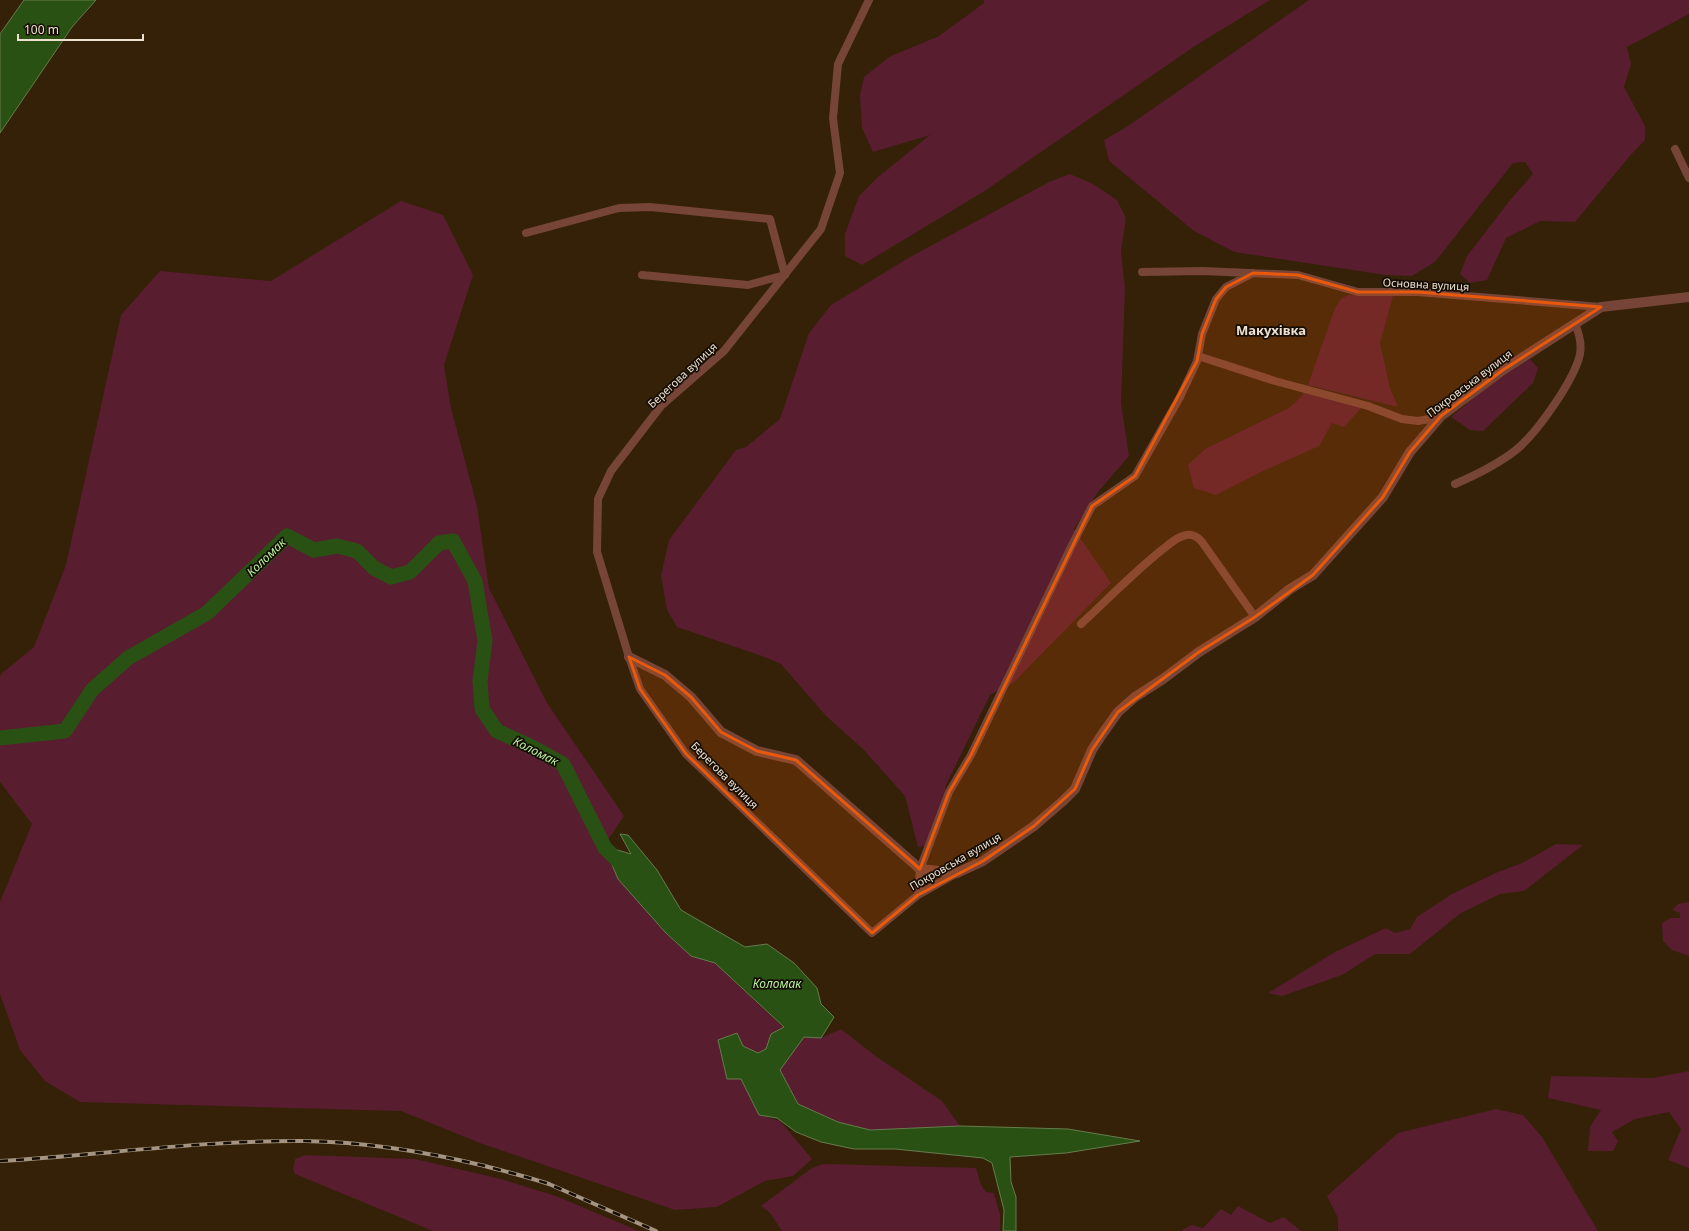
<svg xmlns="http://www.w3.org/2000/svg" width="1689" height="1231" viewBox="0 0 1689 1231" font-family="'Noto Sans',sans-serif">
	<rect width="100%" height="100%" fill="#342107"/>
	<!-- green -->
	<path fill="#581d2f" d="M 984,0 L 1270,0 L 1195,46 L 983,192 L 862,265 L 845,256 L 845,234 L 859,196 L 878,177 L 930,135 L 873,152 L 862,128 L 860,96 L 864,77 L 889,57 L 939,36 L 984,3 Z
		M 1309,0 L 1689,0 L 1689,14 L 1627,47 L 1631,64 L 1624,87 L 1645,126 L 1645,140 L 1629,157 L 1575,222 L 1540,221 L 1506,238 L 1487,280 L 1470,283 L 1460,274 L 1467,256 L 1511,199 L 1533,174 L 1525,162 L 1513,163 L 1435,262 L 1412,276 L 1386,275 L 1234,252 L 1194,231 L 1109,161 L 1104,140 L 1128,126 Z
		M 1070,174 L 1093,184 L 1117,200 L 1126,218 L 1121,251 L 1125,288 L 1121,403 L 1129,456 L 1098,492 L 1074,529 L 1111,583 L 1013,683 L 990,695 L 946,785 L 934,844 L 918,847 L 905,796 L 863,749 L 826,716 L 781,664 L 762,656 L 677,627 L 667,610 L 661,576 L 669,540 L 736,450 L 746,447 L 780,419 L 809,333 L 831,305 L 910,257 L 1049,182 Z
		M 401,201 L 443,215 L 473,275 L 444,365 L 451,408 L 477,506 L 489,588 L 547,703 L 624,816 L 604,846 L 616,874 L 665,932 L 691,956 L 715,963 L 784,1028 L 771,1034 L 766,1049 L 757,1053 L 743,1046 L 719,1040 L 727,1079 L 741,1079 L 759,1115 L 780,1121 L 812,1159 L 793,1176 L 765,1181 L 717,1207 L 675,1210 L 480,1143 L 401,1111 L 80,1102 L 45,1081 L 20,1050 L 0,994 L 0,902 L 32,824 L 0,782 L 0,677 L 1,674 L 34,647 L 66,565 L 121,315 L 160,271 L 271,281 Z
		M 1348,295 L 1393,296 L 1380,343 L 1390,388 L 1398,407 L 1308,385 L 1335,308 L 1341,299 Z
		M 1530,359 L 1538,368 L 1533,383 L 1483,431 L 1470,430 L 1451,417 L 1488,386 Z
		M 1304,392 L 1362,407 L 1344,427 L 1332,423 L 1319,446 L 1261,472 L 1216,495 L 1194,488 L 1188,465 L 1205,449 L 1289,408 L 1300,398 Z
		M 1556,844 L 1583,845 L 1524,891 L 1500,894 L 1461,913 L 1410,954 L 1375,954 L 1342,975 L 1282,996 L 1268,993 L 1335,952 L 1386,928 L 1395,933 L 1410,929 L 1417,917 L 1452,894 L 1498,872 L 1522,863 Z
		M 1689,902 L 1689,956 L 1672,950 L 1663,941 L 1662,923 L 1670,918 L 1680,918 L 1680,913 L 1672,910 L 1678,904 Z
		M 841,1029 L 877,1057 L 942,1101 L 960,1126 L 870,1130 L 838,1122 L 798,1104 L 780,1070 L 804,1037 L 821,1038 Z
		M 1689,1071 L 1689,1168 L 1668,1160 L 1681,1129 L 1669,1112 L 1635,1119 L 1612,1132 L 1618,1141 L 1613,1151 L 1588,1151 L 1590,1127 L 1601,1110 L 1548,1098 L 1551,1076 L 1653,1078 Z
		M 1496,1109 L 1523,1115 L 1542,1137 L 1598,1231 L 1338,1231 L 1338,1218 L 1327,1196 L 1398,1133 Z
		M 305,1155 L 415,1159 L 501,1179 L 556,1196 L 639,1231 L 433,1231 L 295,1174 L 293,1169 L 295,1159 Z
		M 823,1164 L 976,1168 L 981,1185 L 986,1192 L 994,1193 L 1000,1215 L 1000,1231 L 782,1231 L 770,1213 L 761,1206 L 812,1168 Z
		M 1238,1206 L 1270,1223 L 1284,1217 L 1301,1231 L 1181,1231 L 1191,1225 L 1203,1228 L 1221,1209 L 1231,1215 Z"/>
	<!-- water -->
	<path fill="#2a5114" stroke="#657c4d" d="M 24,0 L 96,0 L 72,27 L 0,133 L 0,34 Z
		M 620,834 L 628,835 L 657,870 L 681,910 L 745,947 L 767,944 L 794,963 L 817,988 L 821,1004 L 834,1017 L 821,1038 L 804,1037 L 780,1070 L 798,1104 L 838,1122 L 870,1130 L 960,1126 L 1068,1129 L 1140,1141 L 1066,1153 L 1010,1157 L 1011,1182 L 1016,1197 L 1016,1231 L 1003,1231 L 1004,1210 L 992,1163 L 983,1158 L 895,1149 L 854,1149 L 821,1142 L 796,1132 L 777,1118 L 759,1115 L 741,1079 L 727,1079 L 718,1040 L 737,1033 L 743,1046 L 758,1053 L 766,1049 L 771,1034 L 784,1027 L 715,963 L 691,956 L 665,932 L 618,879 L 604,846 L 631,854 Z"/>
	<g fill="none" stroke-linecap="round" stroke-linejoin="round">
		<!-- river -->
		<path stroke="#2a5114" stroke-width="15" d="M 0,738 L 65,731 L 92,690 L 128,658 L 207,613 L 287,536 L 314,550 L 337,546 L 357,551 L 374,568 L 391,577 L 410,572 L 439,543 L 453,541 L 475,581 L 485,641 L 480,681 L 482,709 L 497,731 L 532,747 L 563,764 L 605,848 L 618,861"/>
		<!-- minor -->
		<path stroke="#764537" stroke-width="8" d="M 869,0 L 838,64 L 833,118 L 840,173 L 821,229 L 724,351 L 661,406 L 611,471 L 598,499 L 597,552 L 629,657 L 640,689 L 686,754 L 872,933 L 918,895 L 957,873
			M 1675,149 L 1689,178
			M 526,233 L 619,208 L 650,207 L 770,219 L 785,275 L 748,285 L 642,275
			M 1142,272 L 1203,271 L 1298,275 L 1358,292 L 1418,292 L 1601,307
			M 1198,356 L 1275,381 L 1368,406 L 1402,419 L 1418,421 L 1440,417
			M 1455,484 C 1476,475 1498,464 1516,450 C 1537,433 1575,379 1580,354 C 1582,343 1579,333 1575,324
			M 1081,624 C 1108,599 1134,572 1163,549 C 1169,545 1175,538 1183,536 C 1190,533 1197,536 1202,542 L 1255,617
			M 918,895 L 920,869 L 949,792 L 971,755 L 1072,545 L 1092,506 L 1135,476 L 1180,397 L 1197,361 L 1202,334 L 1216,299 L 1226,287 L 1253,273"/>
		<!-- tertiary -->
		<path stroke="#764537" stroke-width="10" d="M 629,657 L 665,675 L 691,697 L 721,732 L 757,751 L 796,760 L 920,869 L 957,873 L 983,861 L 1034,826 L 1063,801 L 1075,789 L 1092,750 L 1101,736 L 1118,712 L 1135,697 L 1163,679 L 1199,652 L 1255,617 L 1290,589 L 1313,575 L 1383,497 L 1410,452 L 1441,416 L 1503,370 L 1601,307 L 1689,297"/>
		<defs>
			<path id="rail" d="M 0,1161 C 102,1155 203,1140 305,1141 C 366,1142 427,1152 485,1166 C 507,1172 528,1177 549,1184 L 656,1231"/>
		</defs>
		<!-- rail casing -->
		<use href="#rail" stroke="#a49481" stroke-width="4"/>
		<!-- rail -->
		<use href="#rail" stroke="#150d04" stroke-width="2.5" stroke-dasharray="8" stroke-linecap="butt"/>
	</g>
	<!-- marked area -->
	<path fill="#e8590c" fill-opacity="0.2" stroke="#e8590c" stroke-width="3" stroke-linejoin="round" d="M 1253,273 L 1298,275 L 1358,292 L 1418,292 L 1601,307 L 1503,370 L 1441,416 L 1410,452 L 1383,497 L 1313,575 L 1255,617 L 1199,652 L 1118,712 L 1092,750 L 1075,789 L 1034,826 L 983,861 L 918,895 L 872,933 L 686,754 L 640,689 L 629,657 L 665,675 L 691,697 L 721,732 L 757,751 L 796,760 L 920,869 L 949,792 L 971,755 L 1092,506 L 1135,476 L 1197,361 L 1202,334 L 1216,299 L 1226,287 Z"/>
	<g text-anchor="middle" dominant-baseline="central" stroke-width="3.5" stroke-linejoin="round" paint-order="stroke">
		<!-- street labels -->
		<g font-size="11" fill="#eee1d2" stroke="#150d04">
			<text transform="translate(1426 284) rotate(3)">Основна вулиця</text>
			<text transform="translate(682 375) rotate(-43)">Берегова вулиця</text>
			<text transform="translate(1469 383) rotate(-37)">Покровська вулиця</text>
			<text transform="translate(725 775) rotate(45)">Берегова вулиця</text>
			<text transform="translate(955 861) rotate(-30)">Покровська вулиця</text>
		</g>
		<!-- water labels -->
		<g font-size="12" font-style="italic" fill="#b6f29b" stroke="#150d04">
			<text transform="translate(266 557) rotate(-44)">Коломак</text>
			<text transform="translate(536 751) rotate(27)">Коломак</text>
			<text x="777" y="983">Коломак</text>
		</g>
		<!-- quarter labels -->
		<g font-size="13" font-weight="bold" fill="#eee1d2" stroke="#150d04">
			<text x="1271" y="330">Макухівка</text>
		</g>
	</g>
	<!-- scale -->
	<path d="M18 34v6h125v-6" fill="none" stroke="#eee1d2" stroke-width="2"/>
	<text x="24" y="34" font-size="12" fill="#eee1d2" stroke="#150d04" stroke-width="3" paint-order="stroke">100 m</text>
</svg>
